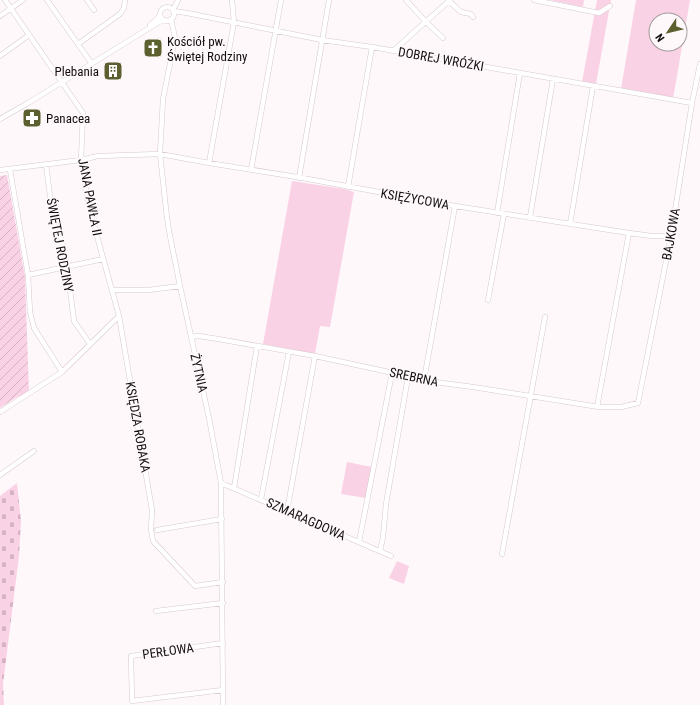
<svg xmlns="http://www.w3.org/2000/svg" width="700" height="705" viewBox="0 0 700 705" font-family="'Roboto Condensed',sans-serif">
	<defs>
		<pattern id="cemetery-stones" width="16" height="16" patternUnits="userSpaceOnUse"><rect width="16" height="16" fill="#fad2e5"/><path d="M2 7V4a2 2 0 0 1 4 0v3zM10 15v-3a2 2 0 0 1 4 0v3z" fill="#d5b3c3"/></pattern>
		<pattern id="garden-furrows" width="10" height="10" patternUnits="userSpaceOnUse"><rect width="10" height="10" fill="#fad2e5"/><path d="M-1 1l2-2M0 10L10 0M9 11l2-2" fill="none" stroke="#d5b3c3"/></pattern>
	</defs>
	<rect width="100%" height="100%" fill="#fef8fb"/>
	<!-- grass -->
	<path fill="#fad2e5" fill-rule="evenodd" d="M 550,0 L 584,0 L 583,7 Z
		M 597,0 L 611,0 L 596,84 L 582,82 Z
		M 636,0 L 690,0 L 673,99 L 621,89 ZM 656,20 L 680,20 L 680,44 L 656,44 Z
		M 292,181 L 344,189 L 354,192 L 330,327 L 320,326 L 315,354 L 263,344 Z
		M 347,462 L 372,467 L 366,498 L 341,494 Z
		M 397,561 L 409,566 L 404,584 L 389,578 Z"/>
	<!-- cemetery -->
	<path fill="url(#cemetery-stones)" d="M 17,483 L 21,521 L 19,556 L 3,684 L 4,705 L 0,705 L 0,496 Z"/>
	<!-- garden -->
	<path fill="url(#garden-furrows)" d="M 7,175 L 25,277 L 29,392 L 15,398 L 0,408 L 0,176 Z"/>
	<g fill="none" stroke-linecap="round" stroke-linejoin="round">
		<defs>
			<path id="minor" d="M 5,0 L 83,113 L 81,160 L 89,207 L 119,316 L 152,510 L 151,530 L 153,541 L 195,586 L 223,582
				M 47,0 L 92,64
				M 87,0 L 94,10
				M 406,0 L 426,22 L 443,38
				M 448,0 L 461,12 L 471,14 L 473,17
				M 534,0 L 599,13 L 610,6
				M160 14a7 7 0 1 1 14 0a7 7 0 1 1-14 0Z
				M 173,10 L 178,0
				M 174,11 L 187,13 L 322,40 L 372,47 L 692,103
				M 0,16 L 23,0
				M 171,19 L 175,38 L 163,99 L 160,154 L 167,218 L 170,236 L 180,286 L 209,418 L 221,483 L 223,705
				M 150,25 L 158,18 L 160,14
				M 78,44 L 120,14 L 124,8 L 125,0
				M 393,51 L 450,0
				M 0,56 L 29,35
				M 0,119 L 28,103 L 159,22 L 165,20
				M 209,163 L 234,22 L 232,0
				M 46,165 L 51,203 L 57,216 L 67,267 L 74,321 L 90,344
				M 0,170 L 81,160 L 98,156 L 160,154 L 209,163 L 297,177 L 455,206 L 629,233 L 652,236 L 671,236
				M 10,170 L 28,275 L 30,312 L 34,328 L 62,372
				M 251,170 L 281,0
				M 299,178 L 329,0
				M 348,187 L 372,47
				M 497,213 L 520,73
				M 530,217 L 553,79
				M 570,224 L 593,86
				M 28,275 L 103,259
				M 112,290 L 149,290 L 180,286
				M 488,300 L 504,214
				M 191,337 L 199,336 L 218,339 L 315,356 L 435,382 L 473,387 L 599,407 L 621,407 L 638,403 L 671,236 L 692,103 L 700,64
				M 424,380 L 455,206
				M 597,407 L 629,233
				M 0,412 L 62,372 L 119,316
				M 0,475 L 34,451
				M 221,483 L 391,556
				M 234,488 L 257,346
				M 261,499 L 289,352
				M 287,511 L 315,356
				M 157,530 L 222,519
				M 359,542 L 392,373
				M 380,551 L 383,537 L 386,504 L 408,377
				M 502,554 L 545,317
				M 156,611 L 223,603
				M 223,690 L 132,701 L 131,656 L 223,643"/>
		</defs>
		<!-- minor casing -->
		<use href="#minor" stroke="#d6c9cf" stroke-width="5.5"/>
		<!-- minor -->
		<use href="#minor" stroke="#fff" stroke-width="4.5"/>
	</g>
	<!-- icons -->
	<defs>
		<symbol id="church-square" viewBox="-11 -11 22 22"><rect x="-9" y="-9" width="18" height="18" rx="4" fill="#5b602e" stroke="#fef8fb"/><path d="M-1.2-6h2.4v3.5h3.3v2.4h-3.3V6h-2.4V-.1h-3.3v-2.4h3.3Z" fill="#fff"/></symbol>
		<symbol id="building-square" viewBox="-11 -11 22 22"><rect x="-9" y="-9" width="18" height="18" rx="4" fill="#5b602e" stroke="#fef8fb"/><path d="M-4-6H4V6H1V3H-1V6H-4ZM-2.5-4.3h1.7v1.8h-1.7ZM.8-4.3h1.7v1.8H.8ZM-2.5-1h1.7V.8h-1.7ZM.8-1h1.7V.8H.8Z" fill="#fff"/></symbol>
		<symbol id="pharmacy-square" viewBox="-11 -11 22 22"><rect x="-9" y="-9" width="18" height="18" rx="4" fill="#5b602e" stroke="#fef8fb"/><path d="M-2-6h4v4h4v4h-4v4h-4v-4h-4v-4h4Z" fill="#fff"/></symbol>
	</defs>
	<g fill-rule="evenodd">
		<use href="#church-square" x="142" y="37" width="22" height="22"/>
		<use href="#building-square" x="102" y="60" width="22" height="22"/>
		<use href="#pharmacy-square" x="21" y="107" width="22" height="22"/>
	</g>
	<g text-anchor="middle" dominant-baseline="central" stroke-width="3.5" stroke-linejoin="round" paint-order="stroke">
		<!-- poi labels -->
		<g font-size="13" fill="#130f11" stroke="#fef8fb" text-anchor="start">
			<text x="167" y="41">Kościół pw.<tspan x="167" dy="15">Świętej Rodziny</tspan></text>
			<text x="99" y="71" text-anchor="end">Plebania</text>
			<text x="46" y="118">Panacea</text>
		</g>
		<!-- street labels -->
		<g font-size="13" fill="#130f11" stroke="#fef8fb">
			<text transform="translate(441 59) rotate(10)">DOBREJ WRÓŻKI</text>
			<text transform="translate(90 197) rotate(79)">JANA PAWŁA II</text>
			<text transform="translate(415 199) rotate(10)">KSIĘŻYCOWA</text>
			<text transform="translate(671 234) rotate(-80)">BAJKOWA</text>
			<text transform="translate(60 245) rotate(79)">ŚWIĘTEJ RODZINY</text>
			<text transform="translate(199 373) rotate(77)">ŻYTNIA</text>
			<text transform="translate(414 377) rotate(12)">SREBRNA</text>
			<text transform="translate(138 427) rotate(80)">KSIĘDZA ROBAKA</text>
			<text transform="translate(306 519) rotate(24)">SZMARAGDOWA</text>
			<text transform="translate(168 651) rotate(-8)">PERŁOWA</text>
		</g>
	</g>
	<!-- north arrow -->
	<g transform="translate(668 32) rotate(235)"><circle r="19" fill="#fef8fb" stroke="#a09b9d"/>
	<path d="M0-3L7 15L0 10L-7 15Z" fill="#5b602e"/>
	<text y="-6" font-size="11" font-weight="bold" text-anchor="middle" fill="#130f11">N</text>
	</g>
</svg>
